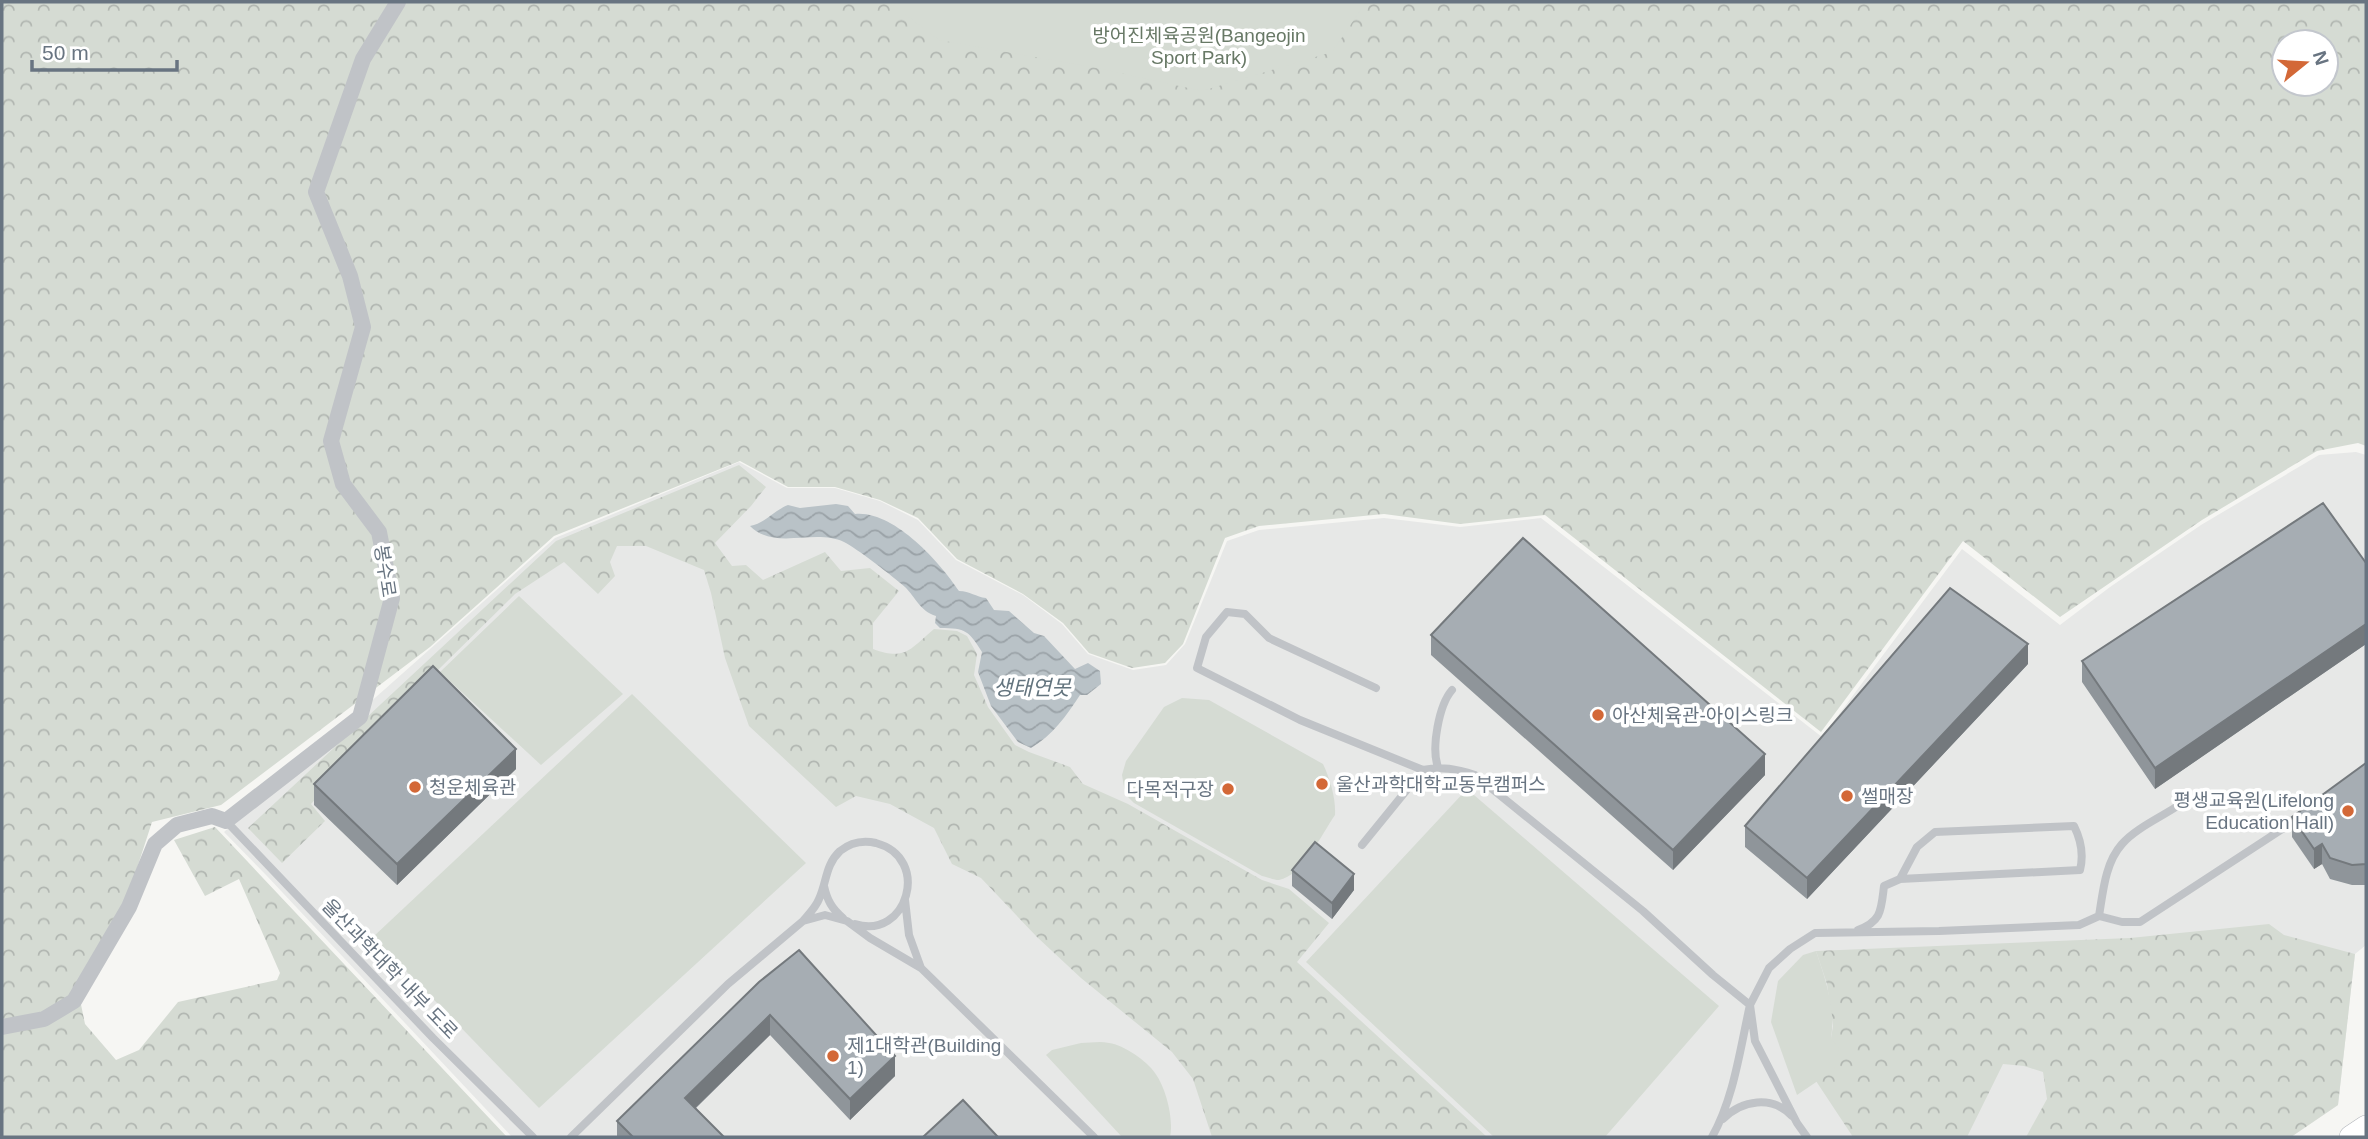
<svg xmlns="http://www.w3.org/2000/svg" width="2368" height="1139" viewBox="0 0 2368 1139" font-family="Arial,'Noto Sans KR',sans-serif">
	<defs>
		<pattern id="forest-crowns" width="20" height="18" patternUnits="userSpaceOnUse" patternTransform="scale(1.75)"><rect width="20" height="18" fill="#d5dbd3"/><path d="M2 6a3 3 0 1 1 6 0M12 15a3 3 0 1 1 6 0" fill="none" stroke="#b1b6b1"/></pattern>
		<pattern id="water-waves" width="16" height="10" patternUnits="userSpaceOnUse" patternTransform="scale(1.75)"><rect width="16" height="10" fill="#b9c2c7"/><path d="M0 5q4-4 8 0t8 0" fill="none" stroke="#9aa2a7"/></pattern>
	</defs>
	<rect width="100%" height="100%" fill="#f6f6f3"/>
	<!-- built -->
	<path fill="#e7e8e7" d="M 2356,452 L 2366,455 L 2366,945 L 2355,954 L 2338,1105 L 2291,1137 L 512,1137 L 267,876 L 224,832 L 555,538 L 739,462 L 787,488 L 835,488 L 880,501 L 918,520 L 956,560 L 1023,595 L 1062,624 L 1088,654 L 1133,670 L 1166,665 L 1185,644 L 1227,541 L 1259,530 L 1384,518 L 1460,527 L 1541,518 L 1822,737 L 1962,549 L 2060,625 L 2110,587 L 2201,525 L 2319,455 Z"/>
	<!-- forest -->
	<path fill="url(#forest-crowns)" fill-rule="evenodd" d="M 2,2 L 2366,2 L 2366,446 L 2358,443 L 2317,451 L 2202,520 L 2060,617 L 1963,541 L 1821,732 L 1545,515 L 1460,524 L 1384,514 L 1259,526 L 1225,538 L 1183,644 L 1165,663 L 1132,668 L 1089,653 L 1063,623 L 1023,594 L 957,559 L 918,518 L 880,500 L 835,487 L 788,487 L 740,461 L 554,536 L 430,647 L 221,805 L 152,822 L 127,899 L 77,985 L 85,1024 L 116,1060 L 139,1050 L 178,1002 L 277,980 L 280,973 L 239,879 L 205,896 L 174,840 L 215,827 L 507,1137 L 2,1137 ZM 2284,42 L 2326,42 L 2326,84 L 2284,84 Z
		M 739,465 L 766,487 L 751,506 L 715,543 L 732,566 L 746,565 L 763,580 L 825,552 L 841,571 L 870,568 L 899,591 L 873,623 L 873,649 C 906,661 910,649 934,629 L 957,631 L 967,636 L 977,654 L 974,675 L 988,707 L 1015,745 L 1029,752 L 1070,767 L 1083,784 L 1128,804 L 1262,880 L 1289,889 L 1329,923 L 1297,962 L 1487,1137 L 1212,1137 L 1193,1079 L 1172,1052 L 1081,978 L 1037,937 L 981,878 L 952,864 L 934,828 L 890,804 L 856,796 L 836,807 L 749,726 L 725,658 L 711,593 L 704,570 L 646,546 L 617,546 L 610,562 L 615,576 L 598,594 L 564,562 L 515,594 L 437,671 L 311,804 L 325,821 L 282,863 L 248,828 L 556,541 Z
		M 2269,924 L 2284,935 L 2355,954 L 2338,1105 L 2291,1137 L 2026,1137 L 2047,1099 L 2043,1072 L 2024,1066 L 2003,1064 L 1967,1137 L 1853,1137 L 1816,1081 L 1834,1069 L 1831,1038 L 1833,1026 L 1827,984 L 1816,951 L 2130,938 Z"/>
	<!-- green -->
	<path fill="#d5dbd3" d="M 889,2 L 1366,2 L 1332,52 L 1202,91 L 1097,68 L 939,40 Z
		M 519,596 L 623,694 L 541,765 L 440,672 Z
		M 632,694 L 806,863 L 539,1108 L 373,937 Z
		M 1182,698 L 1209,700 L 1323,764 C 1330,779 1336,798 1335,815 C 1322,834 1302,876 1279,880 C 1274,880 1267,877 1262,876 L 1134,803 L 1128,797 L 1124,787 L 1122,775 L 1126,761 L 1164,707 Z
		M 1467,789 L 1719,1006 L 1605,1137 L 1494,1137 L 1306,962 Z
		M 1816,951 C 1825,978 1836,1009 1831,1038 L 1839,1049 L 1834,1070 L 1797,1095 L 1771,1022 L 1778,981 L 1803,955 Z
		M 1081,1043 C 1090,1043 1100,1041 1109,1043 C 1124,1045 1147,1061 1155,1073 C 1166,1088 1174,1119 1170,1137 L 1122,1137 L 1046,1055 L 1052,1050 Z"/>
	<!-- water -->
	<path fill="url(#water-waves)" d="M 836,504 L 848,506 L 855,514 C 893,510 939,561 959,591 C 970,591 976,597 986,598 L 994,610 L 1009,611 L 1034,633 L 1044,636 L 1075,669 L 1088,663 L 1100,671 L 1101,684 L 1087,695 L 1080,695 C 1067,715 1052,736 1031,748 L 1018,742 L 991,706 L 978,672 L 982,652 C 969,631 966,628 940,628 L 935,623 L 936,616 C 920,611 916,598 905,587 C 895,578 855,547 844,542 C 814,528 775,551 750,526 C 766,523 773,511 788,505 L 800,508 Z"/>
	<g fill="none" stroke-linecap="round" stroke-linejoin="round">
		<defs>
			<path id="secondary" d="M 2351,1137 L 2366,1127"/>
		</defs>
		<!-- secondary casing -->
		<use href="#secondary" stroke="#b3b7bb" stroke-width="24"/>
		<!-- service -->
		<path stroke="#c0c3c7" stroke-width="8" d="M 1376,688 L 1269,638 L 1245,614 L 1227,612 L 1206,637 L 1197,668 L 1300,720 L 1423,770
			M 1438,767 C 1431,748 1439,705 1452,690
			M 226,821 L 433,1038 L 533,1137
			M 1362,845 L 1423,770 C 1442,766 1456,769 1475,775 L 1643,911 L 1713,975 L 1750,1005 C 1740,1049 1734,1098 1712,1137
			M 824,886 C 827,900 832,909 843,918
			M 905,900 L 909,935 L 921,968
			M 2099,916 C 2103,892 2105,863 2122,844 C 2135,829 2159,818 2176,807
			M 803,921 C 809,914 816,907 819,899 C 827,882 825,865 840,851 C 850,843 863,840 876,843 C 932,858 907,941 855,924
			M 1858,930 C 1882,921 1881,910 1884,886 L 1900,879 L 2080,870 C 2084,854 2081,840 2074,826 L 1935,832 L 1917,847 L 1900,879
			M 1723,1119 C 1742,1100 1772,1095 1792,1116
			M 571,1137 L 728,984 L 803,921 L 825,915 L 847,921 L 870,938 L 921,968 L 1094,1137
			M 1807,1137 L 1797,1123 L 1755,1041 L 1750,1005 L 1769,968 L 1790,949 L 1815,933 L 1939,931 L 2079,925 L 2099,916 L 2122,922 L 2140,922 L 2299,818"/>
		<!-- minor -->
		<path stroke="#c0c3c7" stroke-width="16" d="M 2,1027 L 44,1019 L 74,1001 L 129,907 L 155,844 L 177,825 L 212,816 L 226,821 L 360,717 L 392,598 L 379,532 L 343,484 L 331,441 L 363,327 L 350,276 L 316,192 L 363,59 L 398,2"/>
		<!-- secondary -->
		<use href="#secondary" stroke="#fff" stroke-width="23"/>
	</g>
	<!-- wall -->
	<path fill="#8f959a" d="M 2366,563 L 2366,644 L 2155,789 L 2082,682 L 2082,661 Z
		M 1431,635 L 1765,775 L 1673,870 L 1431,655 Z
		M 2028,664 L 1807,899 L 1745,847 L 1745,826 Z
		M 2366,763 L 2366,885 L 2352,885 L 2330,879 L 2322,864 L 2314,869 L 2292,837 L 2292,817 Z
		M 516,769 L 397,885 L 314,805 L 314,784 Z
		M 1292,870 L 1354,890 L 1332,919 L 1292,886 Z
		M 759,982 L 895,1076 L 850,1120 L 770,1035 L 696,1108 L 724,1137 L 617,1137 L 617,1121 Z"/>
	<!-- shaded-wall -->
	<path fill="#74797d" d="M 2366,624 L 2366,644 L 2155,789 L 2155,768 Z
		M 2028,644 L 2028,664 L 1807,899 L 1807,878 Z
		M 516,749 L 516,769 L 397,885 L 397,864 Z
		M 1765,754 L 1765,775 L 1673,870 L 1673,850 Z
		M 2322,844 L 2322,864 L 2314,869 L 2314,849 Z
		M 1354,874 L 1354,890 L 1332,919 L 1332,903 Z
		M 770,1015 L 770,1035 L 685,1118 L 685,1098 Z
		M 895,1056 L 895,1076 L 850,1120 L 850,1099 Z"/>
	<!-- building -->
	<path fill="#a6adb3" stroke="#74797d" stroke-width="2" d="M 2323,503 L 2366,563 L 2366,624 L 2155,768 L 2082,661 Z
		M 1523,538 L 1765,754 L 1673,850 L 1431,635 Z
		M 1950,588 L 2028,644 L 1807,878 L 1745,826 Z
		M 433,666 L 516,749 L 397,864 L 314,784 Z
		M 2366,763 L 2366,864 L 2352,865 L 2330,858 L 2322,844 L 2314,849 L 2292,817 Z
		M 1315,842 L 1354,874 L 1332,903 L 1292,870 Z
		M 799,950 L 895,1056 L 850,1099 L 770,1015 L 685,1098 L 724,1137 L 633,1137 L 617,1121 L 759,982 Z
		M 963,1100 L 998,1137 L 923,1137 Z"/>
	<!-- markers -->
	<g fill="#d36837" stroke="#fff" stroke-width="2.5">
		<circle cx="1598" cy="715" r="7"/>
		<circle cx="1322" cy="784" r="7"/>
		<circle cx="415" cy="787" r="7"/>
		<circle cx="1228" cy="789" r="7"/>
		<circle cx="1847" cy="796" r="7"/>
		<circle cx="2348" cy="811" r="7"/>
		<circle cx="833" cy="1056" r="7"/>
	</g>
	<g text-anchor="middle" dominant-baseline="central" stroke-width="7" stroke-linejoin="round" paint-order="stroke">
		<!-- park labels -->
		<g font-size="19" fill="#687966" stroke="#fff">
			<text x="1199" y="35">방어진체육공원(Bangeojin<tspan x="1199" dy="22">Sport Park)</tspan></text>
		</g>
		<!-- street labels -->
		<g font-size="19" fill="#687481" stroke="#fff">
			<text transform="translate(385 571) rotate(81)">봉수로</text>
			<text transform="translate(390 969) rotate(46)">울산과학대학 내부 도로</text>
		</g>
		<!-- poi labels -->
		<g font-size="19" fill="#687481" stroke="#fff" text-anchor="start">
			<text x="1612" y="715">아산체육관-아이스링크</text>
			<text x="1336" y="784">울산과학대학교동부캠퍼스</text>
			<text x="429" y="787">청운체육관</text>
			<text x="1214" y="789" text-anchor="end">다목적구장</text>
			<text x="1861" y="796">썰매장</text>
			<text x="2334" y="800" text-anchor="end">평생교육원(Lifelong<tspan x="2334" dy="22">Education Hall)</tspan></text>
			<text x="847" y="1045">제1대학관(Building<tspan x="847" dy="22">1)</tspan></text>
		</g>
		<!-- water labels -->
		<g font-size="21" font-style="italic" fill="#63747e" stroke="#fff">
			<text x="1032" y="687">생태연못</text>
		</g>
	</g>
	<!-- border -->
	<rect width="2368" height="1139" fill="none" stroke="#687481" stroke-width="7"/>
	<!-- north arrow -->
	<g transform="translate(2305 63) rotate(72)"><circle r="33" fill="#ffffff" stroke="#c3c7cd" stroke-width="2"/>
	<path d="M0-5L12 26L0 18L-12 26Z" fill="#d36837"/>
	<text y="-10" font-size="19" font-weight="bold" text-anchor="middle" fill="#687481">N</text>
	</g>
	<!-- scale -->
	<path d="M32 60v10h145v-10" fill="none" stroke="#687481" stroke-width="3.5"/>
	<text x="42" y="60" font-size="21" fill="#687481" stroke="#ffffff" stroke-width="5" paint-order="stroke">50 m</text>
</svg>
